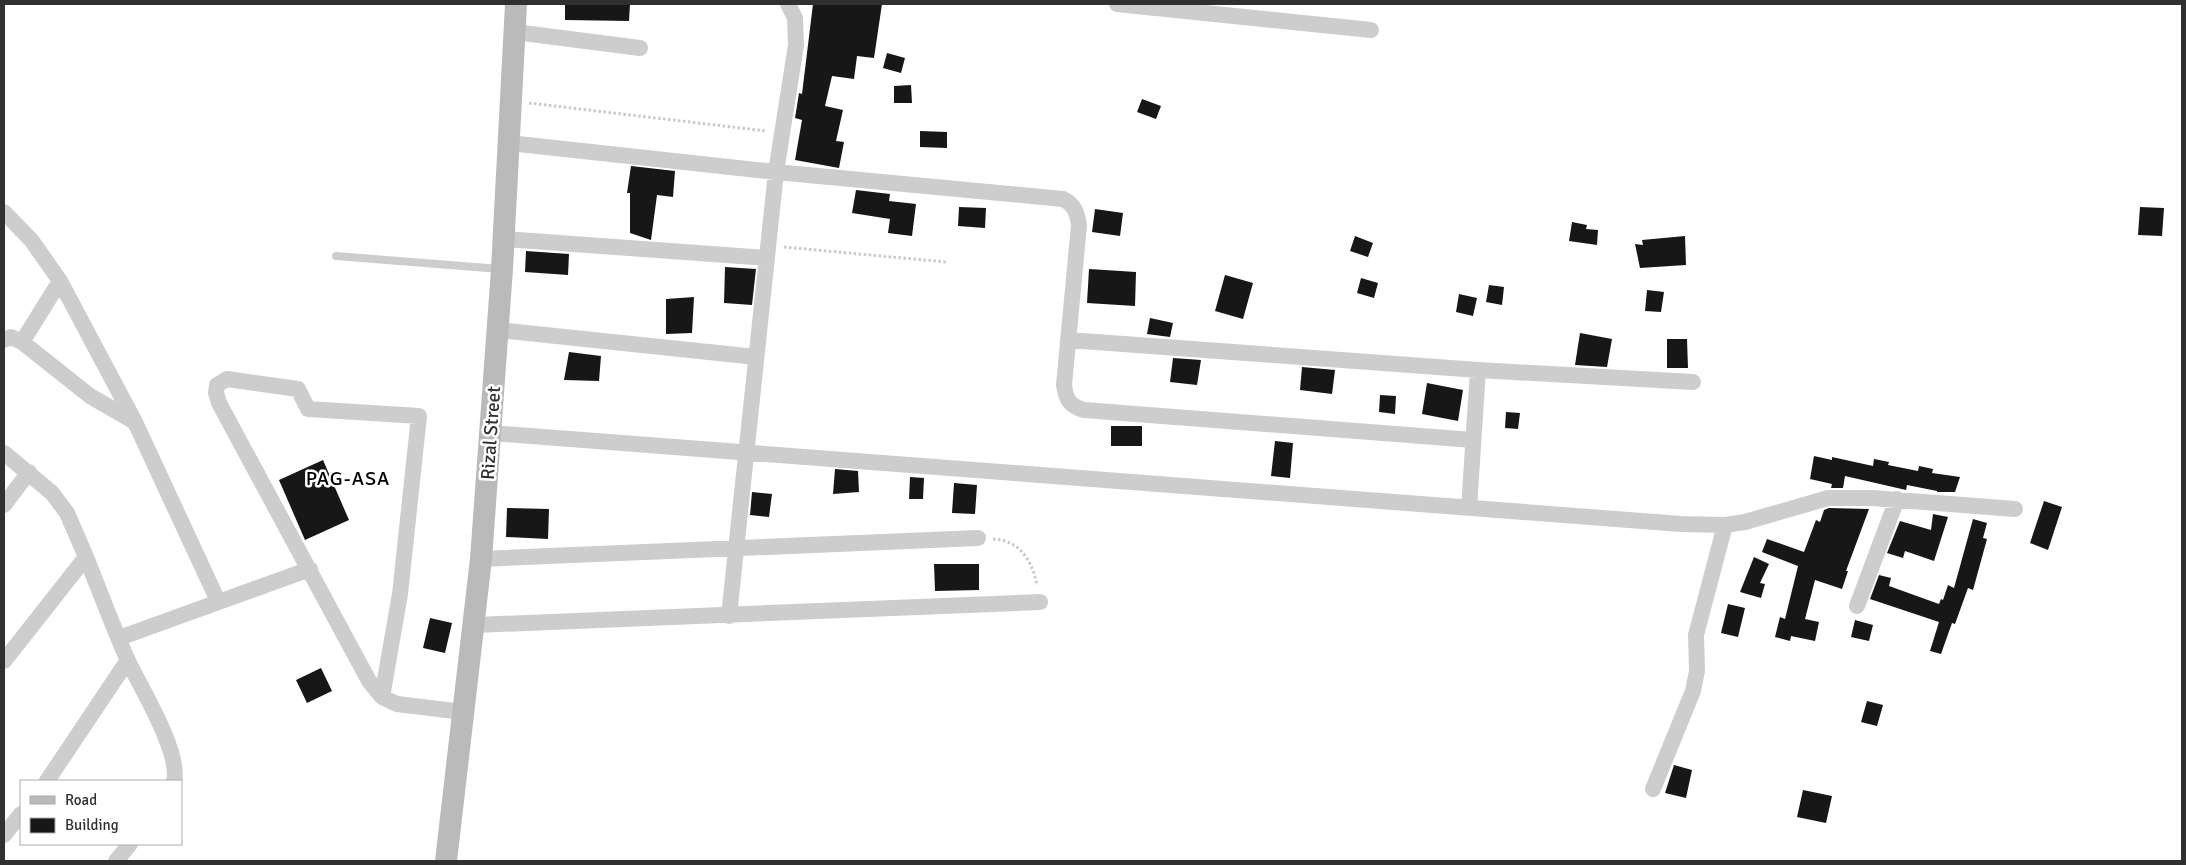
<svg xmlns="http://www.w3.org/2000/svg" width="2186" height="865" viewBox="0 0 2186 865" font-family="Signika,sans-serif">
	<rect width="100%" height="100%" fill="#fff"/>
	<!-- building -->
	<path fill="#171717" d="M 565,4 L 630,4 L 629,21 L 565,20 Z
		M 813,4 L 882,4 L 874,58 L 857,56 L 854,79 L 832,76 L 825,106 L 843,110 L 836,141 L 844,142 L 839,168 L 795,160 L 802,120 L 795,118 L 799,93 L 802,94 Z
		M 887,53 L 905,58 L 901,73 L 883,68 Z
		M 911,85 L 912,103 L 894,103 L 894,86 Z
		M 1142,99 L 1161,106 L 1156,119 L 1137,112 Z
		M 920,131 L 947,132 L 947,148 L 920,147 Z
		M 631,166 L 675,171 L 673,197 L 657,195 L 651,240 L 630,233 L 630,193 L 627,193 Z
		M 856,190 L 890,194 L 889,201 L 916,204 L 912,236 L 888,233 L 890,219 L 852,213 Z
		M 959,207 L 986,208 L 985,228 L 958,226 Z
		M 2140,207 L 2164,208 L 2162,236 L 2138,235 Z
		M 1095,209 L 1123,213 L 1120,236 L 1092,232 Z
		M 1572,222 L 1587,225 L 1586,229 L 1598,230 L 1597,245 L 1569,241 Z
		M 1355,236 L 1373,243 L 1368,257 L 1350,251 Z
		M 1685,236 L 1686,265 L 1640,268 L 1635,244 L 1643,245 L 1642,240 Z
		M 526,251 L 569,254 L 568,275 L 525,272 Z
		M 725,267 L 756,269 L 752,305 L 724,303 Z
		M 1089,269 L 1136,272 L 1135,306 L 1087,303 Z
		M 1225,275 L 1253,283 L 1243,319 L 1215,311 Z
		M 1361,278 L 1378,283 L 1374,298 L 1357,293 Z
		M 1489,285 L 1504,287 L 1502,305 L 1486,302 Z
		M 1647,290 L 1664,292 L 1661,312 L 1645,311 Z
		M 1459,294 L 1477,298 L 1473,316 L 1456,312 Z
		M 694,297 L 692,333 L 666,334 L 666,299 Z
		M 1150,318 L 1173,323 L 1170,337 L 1147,334 Z
		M 1580,333 L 1612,339 L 1607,367 L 1575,365 Z
		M 1667,339 L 1687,339 L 1688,368 L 1667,368 Z
		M 569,352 L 601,356 L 599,381 L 564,380 Z
		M 1173,358 L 1201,360 L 1197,385 L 1170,382 Z
		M 1302,367 L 1335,370 L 1332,394 L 1300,390 Z
		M 1427,383 L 1463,390 L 1458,421 L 1422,414 Z
		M 1380,395 L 1396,396 L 1395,414 L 1379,412 Z
		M 1506,412 L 1520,413 L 1518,429 L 1505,428 Z
		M 1111,426 L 1142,426 L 1142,446 L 1111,446 Z
		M 1275,441 L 1293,443 L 1290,478 L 1271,476 Z
		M 1814,456 L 1832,460 L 1832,457 L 1873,466 L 1874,459 L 1889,462 L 1888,465 L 1918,471 L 1919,466 L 1933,469 L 1932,473 L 1960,477 L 1955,492 L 1937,492 L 1937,491 L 1907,485 L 1906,490 L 1845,476 L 1843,488 L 1831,488 L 1832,484 L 1810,479 Z
		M 323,460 L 349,520 L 305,540 L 279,480 Z
		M 835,469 L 858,471 L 859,492 L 833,494 Z
		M 910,477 L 924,478 L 923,499 L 909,499 Z
		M 954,483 L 977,485 L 975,514 L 952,513 Z
		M 752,492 L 772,494 L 769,517 L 750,515 Z
		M 2044,501 L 2062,507 L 2048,550 L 2030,543 Z
		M 507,508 L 549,509 L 548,539 L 506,537 Z
		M 1829,508 L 1869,509 L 1846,571 L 1848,571 L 1842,589 L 1815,580 L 1805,619 L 1819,622 L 1815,641 L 1791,636 L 1790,641 L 1775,637 L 1780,617 L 1785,619 L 1798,566 L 1762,552 L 1767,539 L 1804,552 L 1816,520 L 1820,522 L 1824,510 Z
		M 1933,514 L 1948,517 L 1934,561 L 1905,551 L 1903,558 L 1887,553 L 1900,521 L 1931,530 Z
		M 1973,519 L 1987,523 L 1983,538 L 1987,539 L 1973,590 L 1968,588 L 1955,624 L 1952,623 L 1941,654 L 1930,651 L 1939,622 L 1870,599 L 1879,575 L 1891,578 L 1889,586 L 1939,604 L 1941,599 L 1943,600 L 1948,585 L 1954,588 Z
		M 1754,557 L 1769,564 L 1760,583 L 1765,584 L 1761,598 L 1740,592 Z
		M 934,564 L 979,564 L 979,590 L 935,591 Z
		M 1728,604 L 1745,608 L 1738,637 L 1721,633 Z
		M 430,618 L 452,623 L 445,653 L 423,648 Z
		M 1855,620 L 1873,625 L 1869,641 L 1851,637 Z
		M 321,668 L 332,691 L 307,703 L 296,680 Z
		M 1867,701 L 1883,705 L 1877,726 L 1861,722 Z
		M 1674,765 L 1692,770 L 1686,798 L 1665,793 Z
		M 1803,790 L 1832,796 L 1826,823 L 1797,817 Z"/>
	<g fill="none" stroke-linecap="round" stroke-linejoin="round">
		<!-- path -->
		<path stroke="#cacaca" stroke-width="3" stroke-dasharray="2.5 2.5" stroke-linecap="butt" d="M 529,103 L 766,131
			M 784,247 L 946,262
			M 993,539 C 1020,540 1033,562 1037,586"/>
		<!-- lane -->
		<path stroke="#cdcdcd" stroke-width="8" d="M 336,256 L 500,269"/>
		<!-- street -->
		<path stroke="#cdcdcd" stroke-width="16" d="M 1117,4 L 1371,30
			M 515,32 L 640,48
			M 509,143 L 776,172 L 1063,199 C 1075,205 1077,213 1079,225 L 1064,385 C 1066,400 1070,406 1084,410 L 1473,440
			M 4,212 L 32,241 L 60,281 L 135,422 L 218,601
			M 504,239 L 767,258
			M 498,330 L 756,357
			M 4,340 L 11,337 L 22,342 L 90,396 L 135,422
			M 1069,340 L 1478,370 L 1693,382
			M 22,342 L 60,281
			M 491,433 L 1681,524 L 1725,525 L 1745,522 L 1828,498 L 1872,498 L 2015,509
			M 4,453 L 52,493 L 67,513 L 86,557 L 4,661
			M 4,505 L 29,472
			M 1469,508 L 1478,370
			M 86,557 C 100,592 113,627 128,661 C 141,688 181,753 174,781
			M 481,559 L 978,538
			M 1857,606 L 1897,499
			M 729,616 L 776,172 L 796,45 L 795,18 L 788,4
			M 475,625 L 1040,602
			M 119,638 L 310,569
			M 382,697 L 400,594 L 419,416 L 308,409 L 298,389 L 227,379 L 217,385 L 216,393 L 219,403 L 369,681 L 382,697 L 397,704 L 463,712
			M 47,781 L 128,660
			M 1653,789 L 1693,691 L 1697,671 L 1696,635 L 1725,525
			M 4,835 L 21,814
			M 116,861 L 130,844"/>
		<!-- secondary -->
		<path stroke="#bababa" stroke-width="22" d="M 446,861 L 481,559 L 502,269 L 516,4"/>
	</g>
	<g text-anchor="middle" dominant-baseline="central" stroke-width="5" stroke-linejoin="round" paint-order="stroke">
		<!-- street labels -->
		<g font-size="19" fill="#303030" stroke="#fff">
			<text transform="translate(491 433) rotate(-86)">Rizal Street</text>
		</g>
		<!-- neighbourhood labels -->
		<g font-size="20" letter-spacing="1" fill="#000" stroke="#fff">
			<text x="348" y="478">PAG-ASA</text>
		</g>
	</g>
	<!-- border -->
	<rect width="2186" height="865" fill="none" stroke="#303030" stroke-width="10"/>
	<!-- legend -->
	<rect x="20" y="780" width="162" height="65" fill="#ffffff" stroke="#acacac"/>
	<rect x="30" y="796" width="25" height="8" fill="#bababa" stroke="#acacac"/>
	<text x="65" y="805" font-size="15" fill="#303030">Road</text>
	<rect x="30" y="818" width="25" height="15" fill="#171717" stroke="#acacac"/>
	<text x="65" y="830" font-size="15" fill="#303030">Building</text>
</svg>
